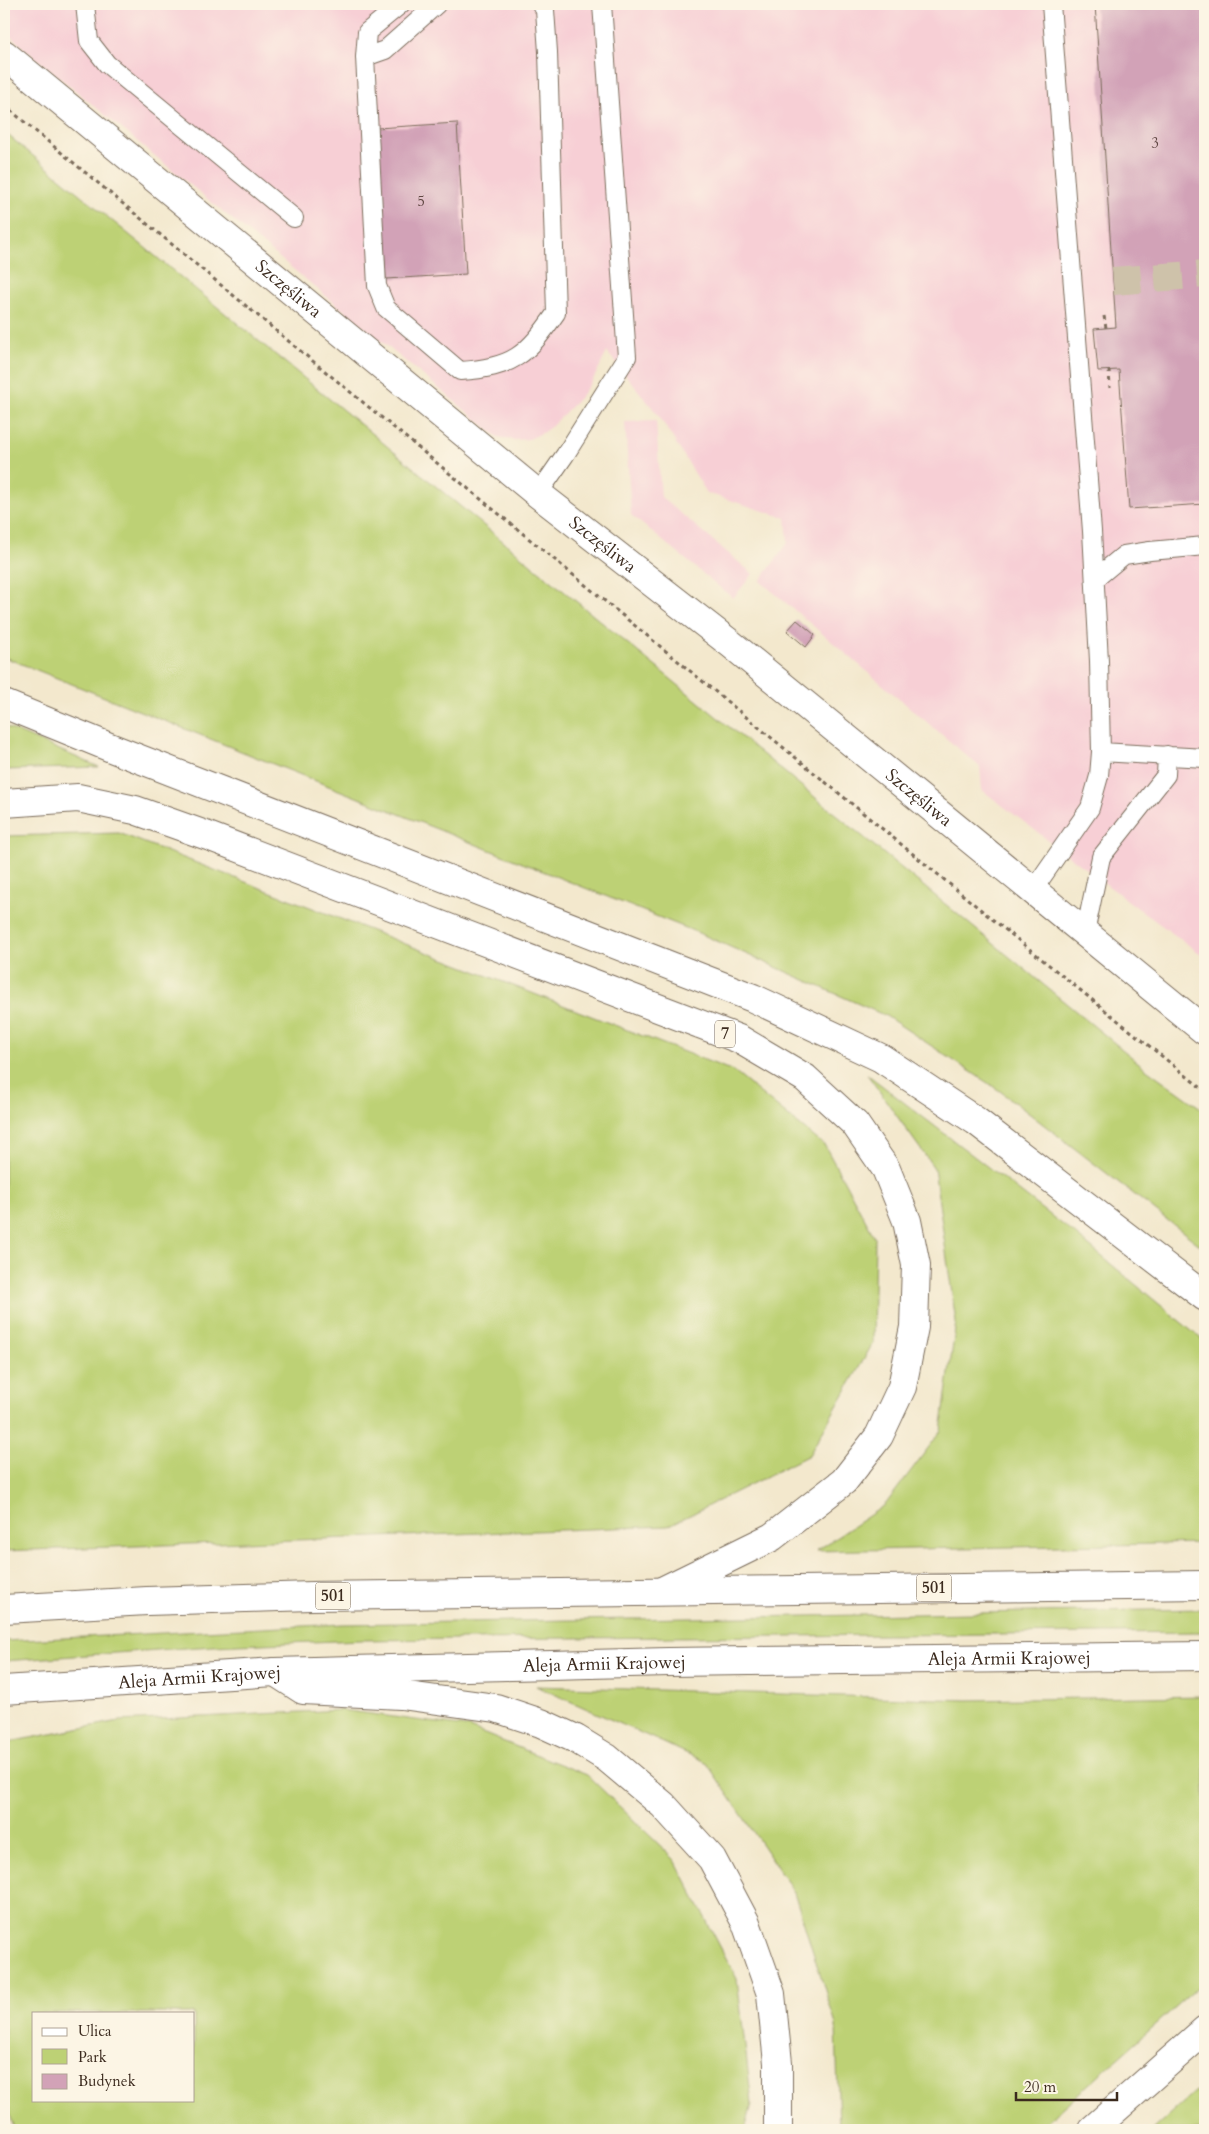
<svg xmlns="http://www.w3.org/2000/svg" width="1209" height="2134" viewBox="0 0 1209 2134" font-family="Cardo,serif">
	<rect width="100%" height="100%" fill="#fcf5e5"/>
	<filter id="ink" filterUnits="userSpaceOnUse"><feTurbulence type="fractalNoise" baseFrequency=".02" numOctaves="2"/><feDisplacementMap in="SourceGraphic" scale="10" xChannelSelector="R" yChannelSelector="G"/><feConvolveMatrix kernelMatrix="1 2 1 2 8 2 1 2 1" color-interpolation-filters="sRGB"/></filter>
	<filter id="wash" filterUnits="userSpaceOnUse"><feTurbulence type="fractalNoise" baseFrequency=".0096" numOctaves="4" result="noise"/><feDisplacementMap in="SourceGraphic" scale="20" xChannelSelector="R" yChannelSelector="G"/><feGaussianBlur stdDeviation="1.12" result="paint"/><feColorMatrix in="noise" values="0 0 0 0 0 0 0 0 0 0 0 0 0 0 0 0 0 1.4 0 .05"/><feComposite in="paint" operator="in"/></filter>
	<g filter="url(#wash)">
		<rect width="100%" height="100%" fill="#f3e8cd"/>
		<!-- built -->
		<path fill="#f7cfd5" d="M 4,4 L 1205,4 L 1205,957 L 1135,906 L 982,790 L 980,767 L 760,581 L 788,543 L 786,518 L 707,493 L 659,416 L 607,352 L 594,378 L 581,396 L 552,426 L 542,433 L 529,439 L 514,440 L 498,437 L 27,51 L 4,30 Z
			M 656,421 L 661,497 L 753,574 L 733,598 L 631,515 L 625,422 Z"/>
		<!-- green -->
		<path fill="#bdd175" stroke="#7c7e4a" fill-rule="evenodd" d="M 4,132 L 1145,1068 L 1205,1111 L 1205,1249 L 1000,1091 L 886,1016 L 701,934 L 4,657 Z
			M 4,726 L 99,767 L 4,770 Z
			M 119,833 L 733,1071 L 825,1146 L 875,1238 L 873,1343 L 809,1455 L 668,1526 L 4,1551 L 4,836 Z
			M 867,1074 L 1071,1231 L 1205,1342 L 1205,1543 L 816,1551 L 885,1505 L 941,1431 L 956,1322 L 934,1168 Z
			M 1205,1609 L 1205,1632 L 361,1640 L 213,1646 L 4,1661 L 4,1641 L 343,1624 Z
			M 536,1686 L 967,1700 L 1205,1696 L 1205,1981 L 1037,2130 L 839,2130 L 836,2025 L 794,1892 L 706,1762 Z
			M 342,1710 L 467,1727 L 587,1775 L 675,1860 L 737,1979 L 752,2104 L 745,2130 L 14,2130 L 4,2087 L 4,1743 L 119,1721 ZM 34,2013 L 194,2013 L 194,2100 L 34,2100 Z
			M 1205,2083 L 1205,2130 L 1153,2130 Z"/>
		<g id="blocks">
			<!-- building -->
			<path fill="#d2a2b7" d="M 1095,4 L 1205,4 L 1205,504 L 1129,509 L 1119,370 L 1098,371 L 1094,329 L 1116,327 Z
				M 457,123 L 466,274 L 386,279 L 377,128 Z
				M 797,620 L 815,635 L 806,647 L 787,631 Z"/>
		</g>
	</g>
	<g filter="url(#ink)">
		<use href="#blocks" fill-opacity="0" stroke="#7b6c5b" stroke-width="1"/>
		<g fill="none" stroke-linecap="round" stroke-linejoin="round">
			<!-- street-tunnel -->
			<path stroke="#cec2aa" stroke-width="28" stroke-dasharray="28 14" stroke-linecap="butt" d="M 1113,281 L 1205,274"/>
			<defs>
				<path id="lane" d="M 85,4 L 89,41 L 107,64 L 294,218
					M 437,4 L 385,50 L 365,57 L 377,286 L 386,308 L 460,371 C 513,368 527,355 556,313 L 548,52 L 545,10 L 541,4
					M 365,57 L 367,32 L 401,4
					M 538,494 L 565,455 L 627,357 L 602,4
					M 1095,579 L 1124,555 L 1150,551 L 1205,546
					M 1101,752 L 1205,758
					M 1033,890 L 1090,808 L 1099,776 L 1101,752 L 1099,661 L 1092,531 L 1051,4
					M 1085,933 L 1101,857 L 1166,775 L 1167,755"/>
				<g id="secondary">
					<path id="s1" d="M 4,54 L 538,494 L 731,644 L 1205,1031"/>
				</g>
				<g id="primary">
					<path d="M 4,1609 L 147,1601 L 312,1596 L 1205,1585"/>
					<path id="s2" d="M 4,1690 L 275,1672 L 668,1662 L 1205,1656"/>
				</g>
				<path id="highway" d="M 4,704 L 114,749 L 753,998 L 881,1058 L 976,1121 L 1205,1297
					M 4,803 L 78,798 L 135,810 L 208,836 L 739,1039 L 805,1078 L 855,1124 L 886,1169 L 907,1221 L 916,1265 L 914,1327 L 902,1387 L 879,1436 L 844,1481 L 772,1537 L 662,1591
					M 275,1672 L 303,1690 L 401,1695 L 496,1708 L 541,1723 L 576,1739 L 607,1758 L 663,1805 L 712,1859 L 746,1923 L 771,1994 L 778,2063 L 778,2130
					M 1092,2130 L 1205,2030"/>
			</defs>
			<!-- lane casing -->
			<use href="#lane" stroke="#7b6c5b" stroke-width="20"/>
			<!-- secondary casing -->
			<use href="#secondary" stroke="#7b6c5b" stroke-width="30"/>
			<!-- primary casing -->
			<use href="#primary" stroke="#7b6c5b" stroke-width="30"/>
			<!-- highway casing -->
			<use href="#highway" stroke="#7b6c5b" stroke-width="30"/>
			<!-- path -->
			<path stroke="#7b6c5b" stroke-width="3" stroke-dasharray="4 4" stroke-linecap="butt" d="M 4,105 L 292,344 L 986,914 L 1205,1091
				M 1104,316 L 1106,328
				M 1109,370 L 1110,388"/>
			<!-- lane -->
			<use href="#lane" stroke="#fff" stroke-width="18"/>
			<!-- secondary -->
			<use href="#secondary" stroke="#fff" stroke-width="28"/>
			<!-- primary -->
			<use href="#primary" stroke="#fff" stroke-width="28"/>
			<!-- highway -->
			<use href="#highway" stroke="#fff" stroke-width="28"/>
		</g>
	</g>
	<g text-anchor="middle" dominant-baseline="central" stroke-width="4" stroke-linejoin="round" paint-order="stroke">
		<!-- number labels -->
		<g font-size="15" fill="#614844">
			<text x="1155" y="143">3</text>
			<text x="421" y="201">5</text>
		</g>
		<!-- shield labels -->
		<g fill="#fcf5e5" stroke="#75675a" stroke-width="1">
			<rect x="715" y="1020.5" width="20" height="27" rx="4"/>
			<rect x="916.5" y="1574.5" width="35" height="27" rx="4"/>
			<rect x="315.5" y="1582.5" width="35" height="27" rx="4"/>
		</g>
		<g font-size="16" font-weight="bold" fill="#3b2a1e">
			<text x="725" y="1034">7</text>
			<text x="934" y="1588">501</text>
			<text x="333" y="1596">501</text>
		</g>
		<!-- street labels -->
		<g font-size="18" fill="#3b2a1e" stroke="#fcf5e5">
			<text stroke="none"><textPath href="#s1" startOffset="369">Szczęśliwa</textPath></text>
			<text stroke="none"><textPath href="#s1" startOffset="774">Szczęśliwa</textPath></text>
			<text stroke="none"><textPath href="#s1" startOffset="1179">Szczęśliwa</textPath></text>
			<text stroke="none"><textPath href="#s2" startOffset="1006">Aleja Armii Krajowej</textPath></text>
			<text stroke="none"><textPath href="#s2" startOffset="601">Aleja Armii Krajowej</textPath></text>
			<text stroke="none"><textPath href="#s2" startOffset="196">Aleja Armii Krajowej</textPath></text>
		</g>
	</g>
	<!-- margin -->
	<rect width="1209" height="2134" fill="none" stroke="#fcf5e5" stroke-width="20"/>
	<!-- legend -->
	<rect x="32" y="2012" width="162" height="90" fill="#fcf5e5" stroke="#afa495"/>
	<rect x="42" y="2028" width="25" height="8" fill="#ffffff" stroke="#afa495"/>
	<text x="78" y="2036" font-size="15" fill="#3b2a1e">Ulica</text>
	<rect x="42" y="2049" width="25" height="15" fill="#bdd175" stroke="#afa495"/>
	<text x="78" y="2062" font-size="15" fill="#3b2a1e">Park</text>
	<rect x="42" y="2074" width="25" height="15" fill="#d2a2b7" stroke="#afa495"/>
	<text x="78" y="2086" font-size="15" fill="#3b2a1e">Budynek</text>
	<!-- scale -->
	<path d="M1016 2092v8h101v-8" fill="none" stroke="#3b2a1e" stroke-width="2.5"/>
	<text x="1024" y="2092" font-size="15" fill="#3b2a1e" stroke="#fcf5e5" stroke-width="4" paint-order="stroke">20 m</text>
</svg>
